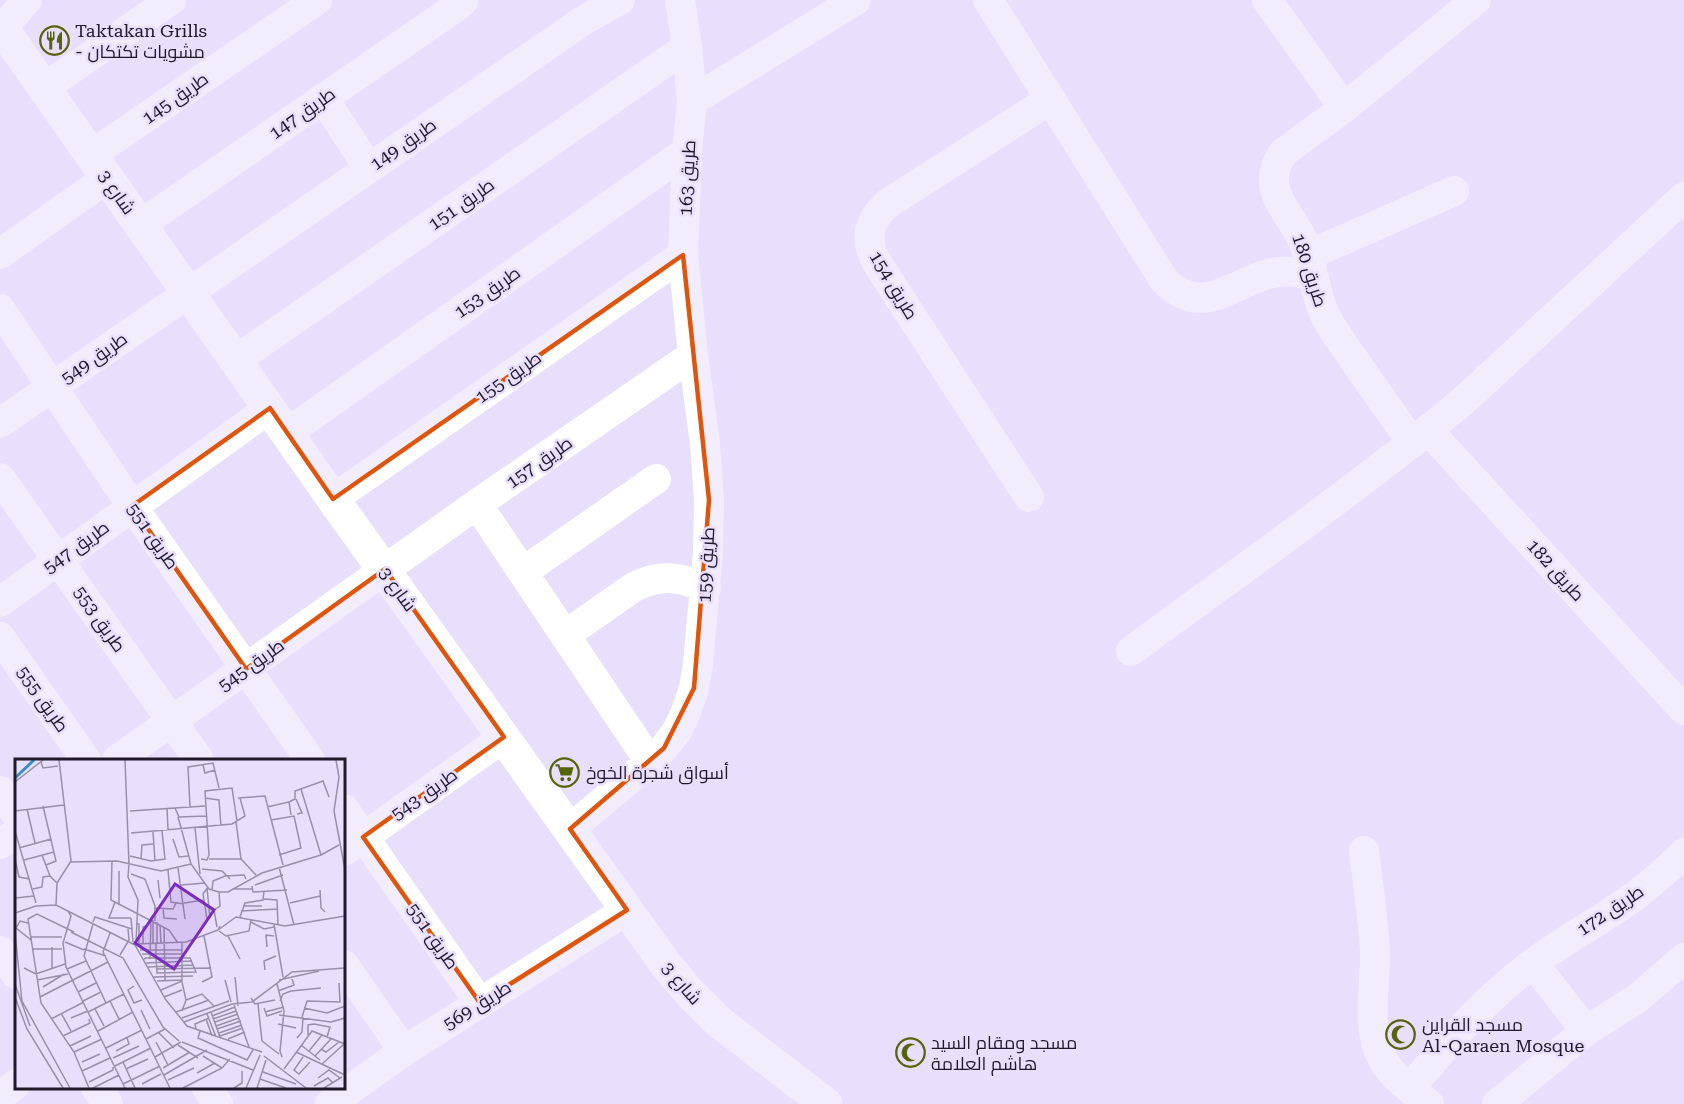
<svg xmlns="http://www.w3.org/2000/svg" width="1684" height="1104" viewBox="0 0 1684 1104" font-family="'Roboto Serif',Cairo,serif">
	<rect width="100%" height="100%" fill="#e8dffc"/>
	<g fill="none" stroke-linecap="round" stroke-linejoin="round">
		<!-- minor -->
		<path stroke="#fff" stroke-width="30" d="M 988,0 L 1164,280 C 1202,319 1231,283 1272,273 C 1286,270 1300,272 1313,277
			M 1267,0 L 1344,108
			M 7,23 L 27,0
			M 44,88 L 171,0
			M 323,98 L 369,168
			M 692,101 L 856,0
			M 91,155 L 317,0
			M 140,225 L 459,5 L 464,0
			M 0,254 L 107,178
			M 1309,255 L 1454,191
			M 0,309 L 132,506 L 310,760
			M 236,360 L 687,47
			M 0,423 L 584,20 L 620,0
			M 1428,430 L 1684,710
			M 287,433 L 687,151
			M 1412,443 C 1393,415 1373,387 1354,360 C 1344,345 1332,330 1324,313 C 1314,290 1313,265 1304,243 C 1290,210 1257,189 1284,152 L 1344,108 L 1476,0
			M 0,478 L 199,760
			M 1029,497 L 877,263 C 864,239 868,222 887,204 L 1051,99
			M 333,499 L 683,255
			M 477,504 L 650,762
			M 523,572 L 656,479
			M 0,602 L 270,408
			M 565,635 L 634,587 C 661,574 678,576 706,588
			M 0,637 L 86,760
			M 1131,651 C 1242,569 1356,490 1462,402 L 1684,197
			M 117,760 L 477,504 L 693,355
			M 0,791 L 16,814
			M 344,809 L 480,1003
			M 570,829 L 650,762 L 664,748 L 677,731 L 686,712 L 694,688 L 698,664 L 708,552 L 709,500 L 705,443 L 693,355 L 683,255 L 687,151 L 692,101 L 687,47 L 680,0
			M 0,844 L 16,833
			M 344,851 L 504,737
			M 1364,851 C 1368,884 1373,918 1375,951 C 1376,987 1365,1027 1383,1060 C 1393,1078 1413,1091 1429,1104
			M 0,951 L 16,974
			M 1533,963 L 1586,1031
			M 344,965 L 404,1051
			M 96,1088 L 108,1104
			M 207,1088 L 218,1104
			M 1410,1088 C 1448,1043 1483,1000 1532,964 C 1566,938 1605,919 1639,893 C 1655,880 1670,867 1684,853
			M 0,1096 L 16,1084
			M 330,1104 L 404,1051 L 627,910
			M 1497,1104 L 1586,1031 L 1638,998 L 1684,958"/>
		<!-- tertiary -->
		<path stroke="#fff" stroke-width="33" d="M 9,38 L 333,499 L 664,962 L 689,992 L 719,1022 L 826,1104"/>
	</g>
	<!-- marked area -->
	<path d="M0 0H1684V1104H0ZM 683,255 L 709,500 L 694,688 L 664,748 L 570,829 L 627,910 L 480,1003 L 363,837 L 504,737 L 385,569 L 246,669 L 132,506 L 270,408 L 333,499 Z" fill="#e8dffc" fill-opacity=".55" fill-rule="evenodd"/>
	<path fill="none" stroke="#de560e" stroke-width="4.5" stroke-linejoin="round" d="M 683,255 L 709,500 L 694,688 L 664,748 L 570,829 L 627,910 L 480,1003 L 363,837 L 504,737 L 385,569 L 246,669 L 132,506 L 270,408 L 333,499 Z"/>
	<!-- icons -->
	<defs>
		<symbol id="restaurant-ring" viewBox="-11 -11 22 22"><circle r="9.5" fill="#e8dffc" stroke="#56650c" stroke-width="1.5"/><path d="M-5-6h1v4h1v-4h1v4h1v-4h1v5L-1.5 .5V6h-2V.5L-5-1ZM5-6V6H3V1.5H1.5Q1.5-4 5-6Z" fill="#56650c"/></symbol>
		<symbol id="supermarket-ring" viewBox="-11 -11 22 22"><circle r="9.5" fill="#e8dffc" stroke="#56650c" stroke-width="1.5"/><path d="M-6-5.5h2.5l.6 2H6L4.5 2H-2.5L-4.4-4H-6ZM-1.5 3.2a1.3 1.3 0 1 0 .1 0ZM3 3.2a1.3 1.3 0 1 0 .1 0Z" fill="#56650c"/></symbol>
		<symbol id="mosque-ring" viewBox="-11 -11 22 22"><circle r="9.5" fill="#e8dffc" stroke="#56650c" stroke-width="1.5"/><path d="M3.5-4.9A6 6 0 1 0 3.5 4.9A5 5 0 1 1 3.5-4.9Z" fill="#56650c"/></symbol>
	</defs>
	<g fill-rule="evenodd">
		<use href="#restaurant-ring" x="38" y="24" width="33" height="33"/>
		<use href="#supermarket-ring" x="548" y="756" width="33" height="33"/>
		<use href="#mosque-ring" x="1384" y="1018" width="33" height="33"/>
		<use href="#mosque-ring" x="894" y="1036" width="33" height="33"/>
	</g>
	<g text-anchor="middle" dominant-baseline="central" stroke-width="5" stroke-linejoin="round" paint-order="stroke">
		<!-- poi labels -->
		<g font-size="18" fill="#1f192a" stroke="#e8dffc" text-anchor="start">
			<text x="75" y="30">Taktakan Grills<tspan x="75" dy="21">- مشويات تكتكان</tspan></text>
			<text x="586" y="772">أسواق شجرة الخوخ</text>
			<text x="1422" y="1024">مسجد القراين<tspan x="1422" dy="21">Al-Qaraen Mosque</tspan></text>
			<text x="931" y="1042">مسجد ومقام السيد<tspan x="931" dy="21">هاشم العلامة</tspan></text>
		</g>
		<!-- street labels -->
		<g font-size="18" fill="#1f192a" stroke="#e8dffc">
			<text transform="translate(175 98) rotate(-35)">طريق 145</text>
			<text transform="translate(302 113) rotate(-35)">طريق 147</text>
			<text transform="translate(403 144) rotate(-35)">طريق 149</text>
			<text transform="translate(687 178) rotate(-87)">طريق 163</text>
			<text transform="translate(117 192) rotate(55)">شارع 3</text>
			<text transform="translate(461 204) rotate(-35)">طريق 151</text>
			<text transform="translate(1310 270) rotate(72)">طريق 180</text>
			<text transform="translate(894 285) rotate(59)">طريق 154</text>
			<text transform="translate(487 292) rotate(-35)">طريق 153</text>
			<text transform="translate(94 358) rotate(-35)">طريق 549</text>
			<text transform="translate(508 377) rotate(-35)">طريق 155</text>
			<text transform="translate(539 462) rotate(-35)">طريق 157</text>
			<text transform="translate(153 536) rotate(55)">طريق 551</text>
			<text transform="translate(76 547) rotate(-36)">طريق 547</text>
			<text transform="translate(706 565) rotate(-87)">طريق 159</text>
			<text transform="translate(1556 570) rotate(48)">طريق 182</text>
			<text transform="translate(398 589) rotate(54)">شارع 3</text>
			<text transform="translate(100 619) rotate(55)">طريق 553</text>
			<text transform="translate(251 665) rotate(-36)">طريق 545</text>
			<text transform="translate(43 699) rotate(55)">طريق 555</text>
			<text transform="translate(424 794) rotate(-35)">طريق 543</text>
			<text transform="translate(1610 910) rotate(-34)">طريق 172</text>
			<text transform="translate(433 936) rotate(55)">طريق 551</text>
			<text transform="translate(682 983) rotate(49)">شارع 3</text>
			<text transform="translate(477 1005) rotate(-32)">طريق 569</text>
		</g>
	</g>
	<!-- overview -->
	<g transform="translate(15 759)">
		<rect width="330" height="330" fill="#e8dffc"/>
		<path fill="none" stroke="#388fc4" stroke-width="3" d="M 0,19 L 19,1"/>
		<path fill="none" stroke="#9890a8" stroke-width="1.5" d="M 110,1 L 114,105M 321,1 L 324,18 L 319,52 L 330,111M 26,3 L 28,9 L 43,7M 188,6 L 190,14 L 200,11M 0,23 L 28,1M 286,30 L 306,96M 190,39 L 204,41 L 206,67M 223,39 L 250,37 L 268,106M 281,40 L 287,54 L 282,55M 28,47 L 41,102 L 31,106M 175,48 L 173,8 L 198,4 L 204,29M 252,48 L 274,43M 152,49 L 153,71M 160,49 L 164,58 L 191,57M 12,50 L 20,84M 0,52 L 49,46M 115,52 L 190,47M 276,56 L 274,43 L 280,40 L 280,32 L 308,22 L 314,38M 163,58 L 176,105 L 194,130 L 204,133 L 213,133 L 247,114 L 306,96 L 324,86M 256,61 L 279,57 L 286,89 L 264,96M 221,63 L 226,100M 180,69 L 185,115M 0,72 L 21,144M 138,73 L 140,102M 116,74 L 217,65 L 230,57 L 225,39M 158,80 L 164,98 L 173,97M 4,89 L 36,80M 27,96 L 35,117 L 42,124M 115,97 L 136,102 L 150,100 L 147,72M 0,100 L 4,118 L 15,120M 126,100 L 127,86 L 138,85M 186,100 L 192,101 L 194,96 L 190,32 L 217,29 L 222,62M 194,100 L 226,100 L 241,116M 9,101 L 39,93M 97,102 L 96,141 L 154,171 L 163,184M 56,103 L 102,102 L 146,112 L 176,105M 114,104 L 113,118 L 123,141 L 121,184M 264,108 L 279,166M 163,109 L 170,160M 187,110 L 207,112 L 215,120M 153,111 L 156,143 L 169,145M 116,115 L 130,120 L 140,147 L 140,162M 143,121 L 145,139M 166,126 L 190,124M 240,126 L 268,116M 237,127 L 238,133 L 272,131M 192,129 L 195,159M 18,130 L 27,128 L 28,118 L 35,117M 217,130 L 237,130M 197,131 L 198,122 L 210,117 L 229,116 L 231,120M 305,131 L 306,149 L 310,153M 0,139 L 19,137M 249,140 L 262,141 L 263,166M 100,143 L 94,159 L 116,159M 169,144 L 189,141M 275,144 L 305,137M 41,146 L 42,124 L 56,102 L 44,1M 104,146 L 104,112M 21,147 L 41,146 L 120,186M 228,147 L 247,147M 140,149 L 158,150 L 161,144M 148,149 L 149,159 L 162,160M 53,152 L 56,157 L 48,184 L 51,208 L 110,329M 226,152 L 263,150M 0,154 L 21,147M 225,158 L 230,144 L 248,141 L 249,132M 116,159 L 118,183M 192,160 L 188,135 L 193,128M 138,161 L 138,184M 78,163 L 80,158 L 117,170M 142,163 L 142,184M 236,163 L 249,170 L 259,168M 13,164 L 5,162 L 1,169 L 16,181M 121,164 L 124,165 L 124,184M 78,165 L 69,197 L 91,244M 259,165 L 268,218M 145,166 L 146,184M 205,167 L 203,171 L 221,158 L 270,167 L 330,157M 149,168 L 150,222M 202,168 L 199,151 L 205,147 L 204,133M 204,172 L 211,177 L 234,172 L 236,160M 56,173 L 108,199 L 148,268 L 164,282M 59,173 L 22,155 L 13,160 L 26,244 L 59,293 L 74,329M 0,174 L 7,242 L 55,329M 95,174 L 88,193 L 155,329M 213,177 L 225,200M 15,178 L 47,178M 50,183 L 69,191M 128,184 L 128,168 L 131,167M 122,185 L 171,183 L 203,171M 120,186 L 151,241 L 172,267 L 247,293M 252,188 L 251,176 L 259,177M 17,190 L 47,190M 69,190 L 91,197M 125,191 L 167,191M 127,195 L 167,195M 105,196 L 114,181 L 113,170M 129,200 L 131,199 L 175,199 L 181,213 L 142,214 L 142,213 L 141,199 L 141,184M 135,200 L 136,160M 131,204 L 177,202M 133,208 L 178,206M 9,209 L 21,215 L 50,205M 37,210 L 37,188M 52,210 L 71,202M 141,210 L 196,209M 250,211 L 249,202 L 261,197M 139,218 L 178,217M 220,218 L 223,247M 22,221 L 53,215M 210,221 L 216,243M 264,221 L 304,212M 142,222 L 167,221M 167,223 L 171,241 L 167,252M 187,223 L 197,218 L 189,177M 0,225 L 15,267M 262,225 L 269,252 L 265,292 L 267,298M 119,227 L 113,231 L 119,244 L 127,241M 28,228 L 49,215M 146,231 L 167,222 L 167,183M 263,232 L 279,226 L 277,220M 63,233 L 81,224M 0,238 L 12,270 L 48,329M 25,238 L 93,203M 149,238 L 167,231M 236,239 L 240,245 L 260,241M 171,241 L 187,235 L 199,247M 68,242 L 86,233M 95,242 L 104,260M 265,242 L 268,235 L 276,232 L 306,229M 243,245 L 247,282M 219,246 L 234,288M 249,249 L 252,257 L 267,252M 289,249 L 312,254 L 330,247M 80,250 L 89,267M 126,251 L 135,270M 73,253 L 109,235M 161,253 L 194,241M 196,253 L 205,278M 250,253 L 269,248M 46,254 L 56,272M 192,255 L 201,278M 264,256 L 316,263 L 330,259M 197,257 L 220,248M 287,258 L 292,242 L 325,243 L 324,224M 56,259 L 73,252M 167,259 L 214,242M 36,260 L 69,243M 191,260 L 197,277M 198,260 L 221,252M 169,263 L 217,245 L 237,243 L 277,213 L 330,209M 200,263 L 223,255M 263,265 L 281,269M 201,267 L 224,259M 181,270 L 180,265 L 194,259M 202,270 L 226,262M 83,272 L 118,253M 185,272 L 183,279 L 232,301 L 238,291M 144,274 L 159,289M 204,274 L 227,266M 293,276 L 293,266 L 299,265 L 315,268 L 312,278M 48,277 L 75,264 L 74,260M 205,277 L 228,269M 282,279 L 287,273 L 288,258M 131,280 L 150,270M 213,280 L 230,273M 247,282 L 264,295M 141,283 L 153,306M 167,283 L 238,311M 163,286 L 183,299M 286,286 L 305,301M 55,287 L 76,277M 91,289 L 127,271M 306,290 L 311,293 L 324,283M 101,292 L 114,285 L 112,279M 294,292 L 307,276M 59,293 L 87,280M 281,293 L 330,316M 188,297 L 207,309M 249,297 L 291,329M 300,297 L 316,280M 140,298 L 166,283M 288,298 L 279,311 L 284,315 L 295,303M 98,299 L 124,287M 67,303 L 85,295M 108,303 L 120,329M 307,305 L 329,285M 100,307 L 136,289M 148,309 L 175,293M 111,310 L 133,300M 269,310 L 297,272 L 330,285M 67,312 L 95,299M 248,313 L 281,325M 182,314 L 200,304M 149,316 L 192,291M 303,319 L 314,311 L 325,319M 245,320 L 271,329M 153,321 L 179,309M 74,323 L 98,311 L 98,308M 108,325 L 145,307M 127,325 L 146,315M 299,327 L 313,319 L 318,324M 78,329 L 104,316M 168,329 L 207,309 L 215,300M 219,329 L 227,324 L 227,312M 231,329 L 245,296M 242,329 L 251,301M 309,329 L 327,318"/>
		<path fill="#7b2cbf" fill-opacity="0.15" stroke="#7b2cbf" stroke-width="3" d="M 160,125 L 199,151 L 159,210 L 120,184 Z"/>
		<rect width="330" height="330" fill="none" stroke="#1f192a" stroke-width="3"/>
	</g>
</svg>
